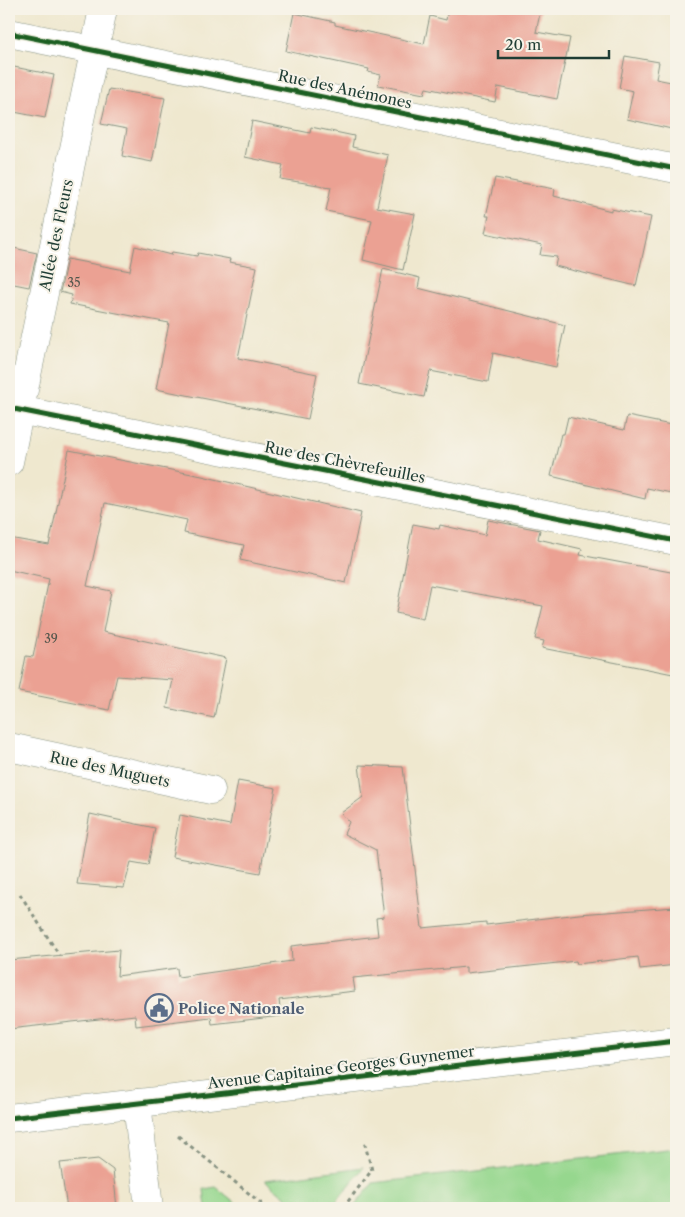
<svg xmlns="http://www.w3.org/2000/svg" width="685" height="1217" viewBox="0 0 685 1217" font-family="'Libre Caslon Text',serif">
	<rect width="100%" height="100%" fill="#f7f3e8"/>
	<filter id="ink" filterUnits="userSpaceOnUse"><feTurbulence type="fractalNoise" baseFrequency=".02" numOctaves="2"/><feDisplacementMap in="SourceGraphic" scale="10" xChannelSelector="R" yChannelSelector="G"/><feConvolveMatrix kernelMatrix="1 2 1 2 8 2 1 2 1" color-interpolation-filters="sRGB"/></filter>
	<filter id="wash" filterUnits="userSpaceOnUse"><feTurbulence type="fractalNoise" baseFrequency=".0096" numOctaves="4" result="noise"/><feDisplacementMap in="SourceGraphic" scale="20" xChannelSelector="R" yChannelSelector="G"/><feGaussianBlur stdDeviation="1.12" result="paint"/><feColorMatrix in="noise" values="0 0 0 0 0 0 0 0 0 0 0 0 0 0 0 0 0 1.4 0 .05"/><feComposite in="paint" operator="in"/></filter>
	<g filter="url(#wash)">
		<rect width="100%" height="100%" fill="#efe8cf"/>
		<!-- green -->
		<path fill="#96d78e" stroke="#5a8a61" d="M 676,1148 L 676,1208 L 353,1208 L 373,1183 Z
			M 364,1167 L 331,1208 L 299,1208 L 265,1180 Z
			M 216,1187 L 242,1208 L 206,1208 L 204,1189 Z"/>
		<g id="blocks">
			<!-- building -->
			<path fill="#eba193" d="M 448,9 L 541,9 L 536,32 L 570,38 L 557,99 L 498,87 L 495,102 L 426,88 L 424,94 L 378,85 L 381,75 L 368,72 L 369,69 L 286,51 L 294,13 L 335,22 L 335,25 L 424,44 L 430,16 L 446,20 Z
				M 625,56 L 659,62 L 656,79 L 676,83 L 676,130 L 627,119 L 633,91 L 619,88 Z
				M 9,66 L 54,75 L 45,118 L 9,111 Z
				M 109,89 L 165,98 L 152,162 L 122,156 L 127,129 L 101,124 Z
				M 252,121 L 310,133 L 311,127 L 354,136 L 352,147 L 388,155 L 377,207 L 415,214 L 403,270 L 363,260 L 372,220 L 326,211 L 331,187 L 280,179 L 283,165 L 245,157 Z
				M 495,178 L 555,189 L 554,196 L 611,211 L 611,209 L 651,217 L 636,286 L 555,266 L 557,257 L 540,255 L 542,245 L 485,233 L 489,216 L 486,216 Z
				M 135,246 L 171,255 L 172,252 L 197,256 L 198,253 L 230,259 L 229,262 L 257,267 L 238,358 L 317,374 L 308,419 L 156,389 L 169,323 L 70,304 L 72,295 L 60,292 L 67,259 L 130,271 Z
				M 9,247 L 37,253 L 29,287 L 9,283 Z
				M 383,269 L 420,278 L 418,288 L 565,325 L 556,367 L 493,353 L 488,382 L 430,371 L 424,397 L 359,384 Z
				M 627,416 L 676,426 L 676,494 L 647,488 L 645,499 L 551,476 L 561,434 L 564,434 L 568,417 L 624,430 Z
				M 69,450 L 202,476 L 361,513 L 346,583 L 240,560 L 244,545 L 184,533 L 187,520 L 105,503 L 87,586 L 111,591 L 103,632 L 226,658 L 214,718 L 167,708 L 173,680 L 117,676 L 109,710 L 19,692 L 26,656 L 33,657 L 49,579 L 9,570 L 9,538 L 49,545 Z
				M 488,520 L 540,530 L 538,539 L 582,549 L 580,555 L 676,573 L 676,655 L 673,674 L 542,648 L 544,641 L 535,639 L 543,606 L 430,585 L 423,619 L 396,613 L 413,524 L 439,529 L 440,525 L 485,535 Z
				M 359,765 L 403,767 L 422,928 L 486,922 L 486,925 L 579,914 L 676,907 L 676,965 L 640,969 L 638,957 L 577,964 L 576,961 L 466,973 L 466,967 L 353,978 L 355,991 L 279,1000 L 281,1016 L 212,1024 L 211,1017 L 136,1026 L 135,1015 L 9,1029 L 9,960 L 119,950 L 117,976 L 177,968 L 178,977 L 292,961 L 291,946 L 378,936 L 376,918 L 384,917 L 376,850 L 344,834 L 349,822 L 341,813 L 363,797 Z
				M 238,781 L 276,788 L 260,873 L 172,857 L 180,815 L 230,825 Z
				M 90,814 L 155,828 L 148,865 L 131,862 L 124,888 L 77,884 Z
				M 98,1159 L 113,1170 L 117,1208 L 67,1208 L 60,1163 Z"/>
		</g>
	</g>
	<g filter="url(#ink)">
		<use href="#blocks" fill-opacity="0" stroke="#879282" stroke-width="1"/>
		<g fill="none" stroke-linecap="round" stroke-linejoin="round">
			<defs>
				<path id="street" d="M 9,33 L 676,169
					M 9,408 L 676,541
					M 9,462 L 103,9
					M 9,747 L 211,790"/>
				<path id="secondary" d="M 137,1103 L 149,1208
					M 9,1118 L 676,1041"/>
			</defs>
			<!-- street casing -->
			<use href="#street" stroke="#879282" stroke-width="29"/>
			<!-- secondary casing -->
			<use href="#secondary" stroke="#879282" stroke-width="29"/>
			<!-- path -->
			<path stroke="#879282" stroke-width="3" stroke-dasharray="4 4" stroke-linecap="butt" d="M 20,894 L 59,955
				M 178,1136 L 267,1208
				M 343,1208 L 372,1170 L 364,1141"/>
			<!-- street -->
			<use href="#street" stroke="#fff" stroke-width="28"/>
			<!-- secondary -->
			<use href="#secondary" stroke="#fff" stroke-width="28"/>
			<defs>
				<path id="cycleway" d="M 9,33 L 676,169
					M 9,408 L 676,541
					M 9,1118 L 676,1041"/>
			</defs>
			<!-- cycleway casing -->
			<use href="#cycleway" stroke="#f7f3e8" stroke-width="8"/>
			<!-- cycleway -->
			<use href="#cycleway" stroke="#1b5e20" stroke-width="5"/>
		</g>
	</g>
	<!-- icons -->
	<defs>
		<symbol id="civic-ring" viewBox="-11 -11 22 22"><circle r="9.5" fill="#f7f3e8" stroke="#5c6f8a" stroke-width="1.5"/><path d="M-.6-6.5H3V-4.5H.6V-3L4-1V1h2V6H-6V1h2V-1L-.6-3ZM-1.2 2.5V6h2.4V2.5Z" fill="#5c6f8a"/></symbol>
	</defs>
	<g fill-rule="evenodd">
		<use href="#civic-ring" x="143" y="992" width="32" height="32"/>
	</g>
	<g text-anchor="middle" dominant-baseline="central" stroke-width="4" stroke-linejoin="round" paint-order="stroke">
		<!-- number labels -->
		<g font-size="12" fill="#52564c">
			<text x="74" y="282">35</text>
			<text x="51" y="638">39</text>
		</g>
		<!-- street labels -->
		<g font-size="15" fill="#1f3d34" stroke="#f7f3e8">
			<text transform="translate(345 89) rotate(12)">Rue des Anémones</text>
			<text transform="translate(56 235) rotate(-78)">Allée des Fleurs</text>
			<text transform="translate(345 462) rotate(11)">Rue des Chèvrefeuilles</text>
			<text transform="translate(110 769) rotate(12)">Rue des Muguets</text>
			<text transform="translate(341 1067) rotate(-7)">Avenue Capitaine Georges Guynemer</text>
		</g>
		<!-- service labels -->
		<g font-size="15" font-weight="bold" fill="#4e5e75" stroke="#f7f3e8" text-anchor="start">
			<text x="178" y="1008">Police Nationale</text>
		</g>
	</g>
	<!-- margin -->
	<rect width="685" height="1217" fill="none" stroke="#f7f3e8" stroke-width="30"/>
	<!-- scale -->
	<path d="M498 50v8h111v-8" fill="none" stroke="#1f3d34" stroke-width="2.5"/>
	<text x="505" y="50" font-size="15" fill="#1f3d34" stroke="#f7f3e8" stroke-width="4" paint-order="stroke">20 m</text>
</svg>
